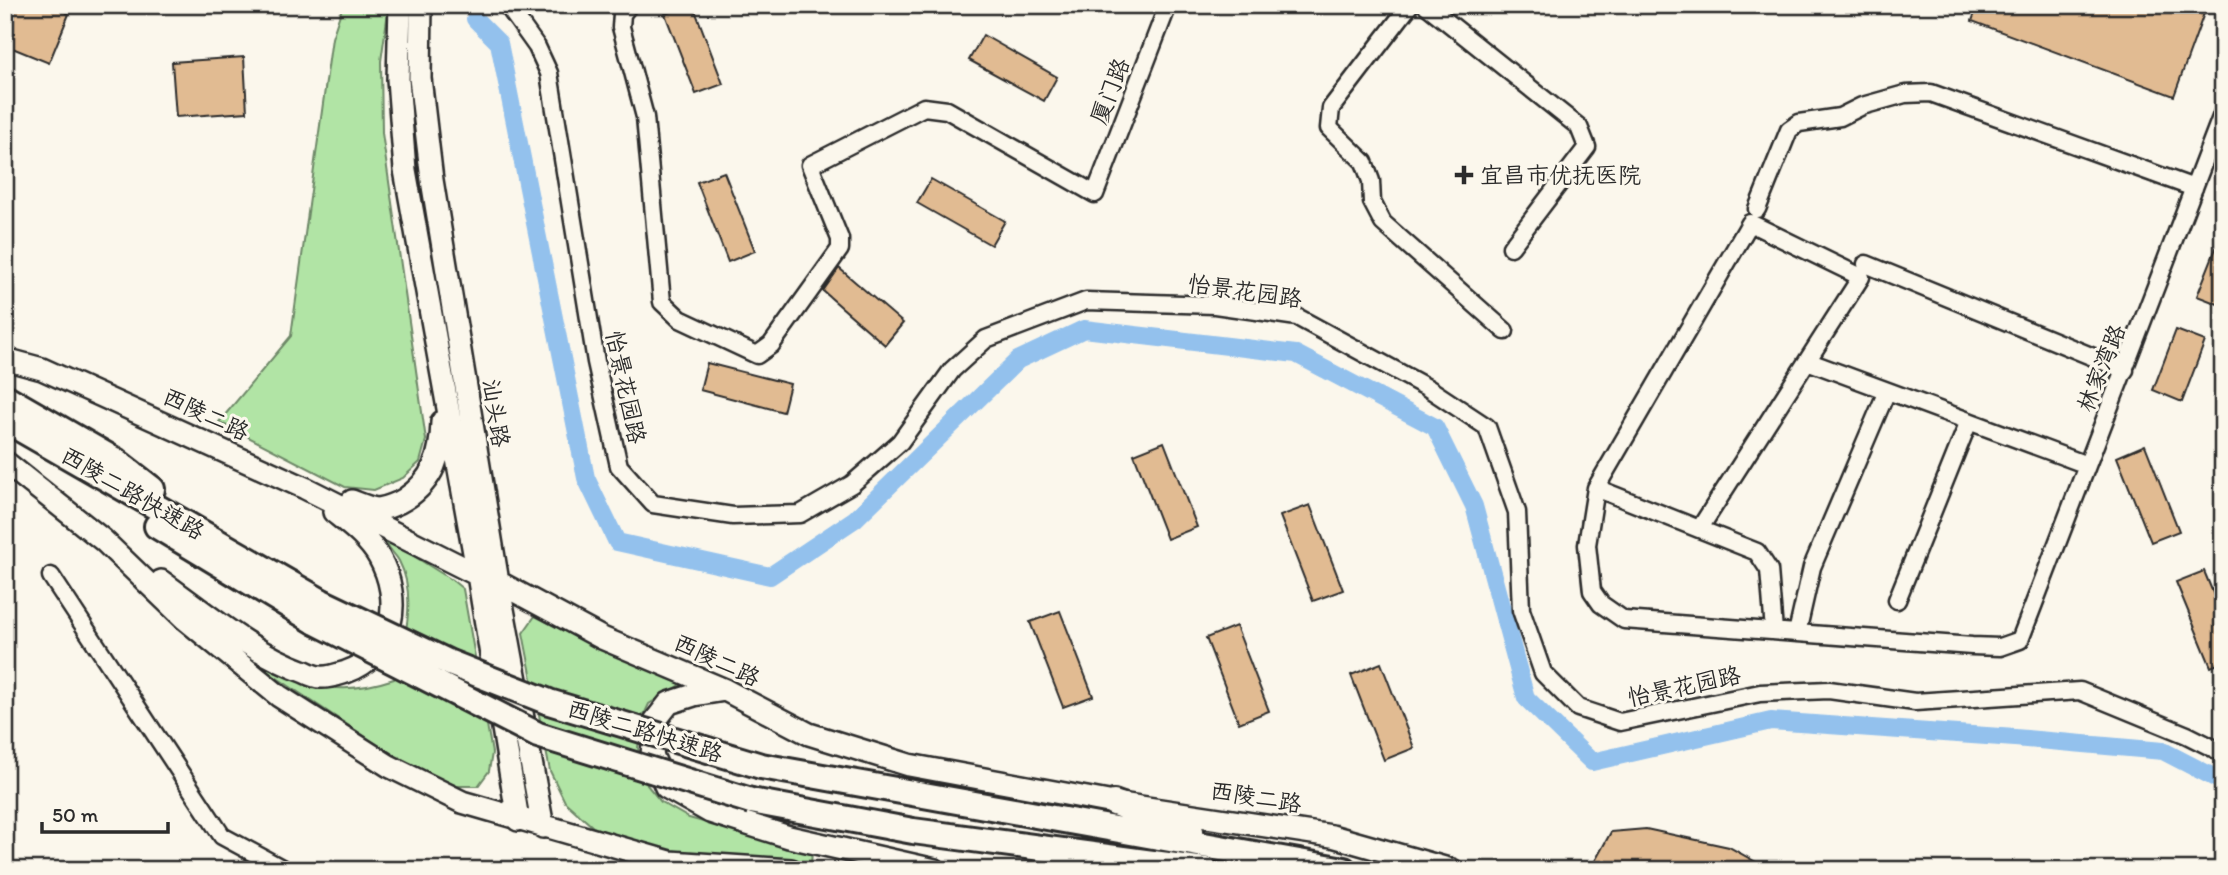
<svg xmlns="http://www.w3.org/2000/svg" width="2228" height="875" viewBox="0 0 2228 875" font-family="Itim,'LXGW WenKai TC',sans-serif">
	<rect width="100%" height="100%" fill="#fbf7ec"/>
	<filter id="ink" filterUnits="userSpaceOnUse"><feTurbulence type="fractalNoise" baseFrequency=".0143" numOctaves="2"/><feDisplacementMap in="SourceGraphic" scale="14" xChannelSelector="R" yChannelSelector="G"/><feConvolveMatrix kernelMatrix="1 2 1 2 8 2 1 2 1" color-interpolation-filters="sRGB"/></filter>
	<g filter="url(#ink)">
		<!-- green -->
		<path fill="#b1e4a5" stroke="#6e8868" stroke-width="2" d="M 343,5 L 389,5 L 381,61 L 382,133 L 426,440 L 420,462 L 403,478 L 374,490 L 345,487 L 219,422 L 291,336 L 332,38 Z
			M 385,538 L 452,580 L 463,589 L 492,753 L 489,771 L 478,786 L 457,786 L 408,765 L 259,666 L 264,661 C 281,669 298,679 316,684 C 340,692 370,687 394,679 C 404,644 418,597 399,561 C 394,552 387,549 385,538 Z
			M 535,616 L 602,650 L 684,683 L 649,704 L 642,719 L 638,748 L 647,785 L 661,802 L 689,818 L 812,852 L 811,864 L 671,855 L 593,827 L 565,802 L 550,771 L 523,633 Z"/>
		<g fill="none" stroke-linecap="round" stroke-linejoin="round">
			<!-- canal -->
			<path stroke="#93c1ed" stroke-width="18" d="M 475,19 L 499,43 L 586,478 L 617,542 L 770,576 L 855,519 L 1018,360 L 1084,329 L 1296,354 L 1435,427 L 1474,506 L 1526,698 L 1592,762 L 1771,721 L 2015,738 L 2163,751 L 2223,782"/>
		</g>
		<!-- building -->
		<path fill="#e1bb92" stroke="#2b2b2b" stroke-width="2" d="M 5,5 L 49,5 L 69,14 L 49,63 L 5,45 Z
			M 689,5 L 693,5 L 723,84 L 696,94 L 665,14 Z
			M 1978,5 L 2207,5 L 2174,96 L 1972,21 Z
			M 983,35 L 1057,77 L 1044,101 L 969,60 Z
			M 244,57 L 247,112 L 176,117 L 172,62 Z
			M 724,172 L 755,251 L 728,262 L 697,182 Z
			M 931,179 L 1005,221 L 991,245 L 917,203 Z
			M 2222,233 L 2223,233 L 2223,306 L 2197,296 Z
			M 839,268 L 903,323 L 885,345 L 823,291 Z
			M 2176,330 L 2205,341 L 2182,402 L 2153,390 Z
			M 707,363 L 790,384 L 783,412 L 700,390 Z
			M 1164,442 L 1197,527 L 1167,539 L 1134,454 Z
			M 2145,445 L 2179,531 L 2151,542 L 2117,457 Z
			M 1310,505 L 1343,590 L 1313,601 L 1280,516 Z
			M 2204,571 L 2223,617 L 2223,662 L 2211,667 L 2176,582 Z
			M 1060,611 L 1093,696 L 1063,707 L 1030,622 Z
			M 1236,626 L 1269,711 L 1239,723 L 1206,638 Z
			M 1381,663 L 1414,748 L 1384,760 L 1351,675 Z
			M 1646,829 L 1729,847 L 1770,870 L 1590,870 L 1611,832 Z"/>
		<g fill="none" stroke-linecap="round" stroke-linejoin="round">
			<defs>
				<path id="minor" d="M 507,5 L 537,47 L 549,73 L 596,362 L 619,466 L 653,504 L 733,516 L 800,514 L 852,484 L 900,442 L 952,370 L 986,339 L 1086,301 L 1215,305 L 1297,317 L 1428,388 L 1487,427 L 1517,512 L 1521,610 L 1543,673 L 1578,708 L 1620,722 L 1760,693 L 1829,690 L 1915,702 L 2080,691 L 2187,735 L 2223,753
					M 629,5 L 622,14 L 621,27 L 645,117 L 662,302 L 680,319 L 757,355 L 771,345 L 840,249 L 840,239 L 810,165 L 924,107 L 947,110 L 1095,194 L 1168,5
					M 1410,5 L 1331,108 L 1329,128 L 1364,162 L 1371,181 L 1372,202 L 1383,223 L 1505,331
					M 1426,5 L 1579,127 L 1587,147 L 1511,247
					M 1757,209 L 1789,130 L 1799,123 L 1840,117 L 1862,106 L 1905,94 L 1931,93 L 2194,188
					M 1866,264 L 2125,370
					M 1807,361 L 2087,465
					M 1596,488 L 1757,552 L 1769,570 L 1774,631
					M 1700,528 L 1861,277 L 1750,223 L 1596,488 L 1587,545 L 1592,591 L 1601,604 L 1624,620 L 1972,646 L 2000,647 L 2020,640 L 2223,112
					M 51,576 L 222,836 L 285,870
					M 1897,600 L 1969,421
					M 1797,633 L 1812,567 L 1887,391"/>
				<path id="major" d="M 400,5 L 398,79 L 405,170 L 478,575 L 518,820
					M 421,5 L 420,78 L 432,180 L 498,582 L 543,827
					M 5,359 L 42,369 L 305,488 L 478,575 L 498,582 L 602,638 L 725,690 L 809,734 L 909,765 L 1114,803 L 1332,836 L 1452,870
					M 5,462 L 103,540 L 185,619 L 279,696 L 389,766 L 462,802 L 670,862 L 791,870
					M 352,501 C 360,504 371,509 379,509 C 387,508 399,503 405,499 C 434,480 441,455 442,422
					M 161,581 C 207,614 252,653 305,672 C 309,674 315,677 320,677 C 328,678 339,674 346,672 C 395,655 403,599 379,557 C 369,539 350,525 334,512
					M 725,690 L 694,695 L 669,703 L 655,721 L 652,755 L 666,787 L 710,812 L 789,837 L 935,870"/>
				<path id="highway" d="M 5,397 L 116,461 L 152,489
					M 5,420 L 322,602
					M 157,526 L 316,622
					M 761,766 L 1344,870
					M 751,801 L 913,831 L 1205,870
					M 1114,803 L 1191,831"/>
			</defs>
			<!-- minor casing -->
			<use href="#minor" stroke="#2b2b2b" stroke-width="21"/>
			<!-- major casing -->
			<use href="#major" stroke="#2b2b2b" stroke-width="26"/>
			<!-- highway casing -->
			<use href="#highway" stroke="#2b2b2b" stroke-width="30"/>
			<!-- minor -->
			<use href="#minor" stroke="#fbf7ec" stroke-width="16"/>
			<!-- major -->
			<use href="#major" stroke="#fbf7ec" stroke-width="21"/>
			<!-- highway -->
			<use href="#highway" stroke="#fbf7ec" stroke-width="24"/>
			<defs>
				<path id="highway-bridge" d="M 322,602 L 450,663 L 549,702 L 761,766
					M 316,622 L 538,735 L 751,801"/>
			</defs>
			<!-- highway-bridge casing -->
			<use href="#highway-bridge" stroke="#2b2b2b" stroke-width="30" stroke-linecap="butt"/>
			<!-- highway-bridge -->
			<use href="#highway-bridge" stroke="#fbf7ec" stroke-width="24"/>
		</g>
	</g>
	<!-- markers -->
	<path fill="#2b2b2b" stroke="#fbf7ec" stroke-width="2.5" d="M1460.5 164.5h7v7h7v7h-7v7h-7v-7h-7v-7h7z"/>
	<g text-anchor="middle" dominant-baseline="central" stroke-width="6" stroke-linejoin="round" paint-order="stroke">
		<!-- street labels -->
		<g font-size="23" fill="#2b2b2b" stroke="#fbf7ec">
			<text transform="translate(1110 91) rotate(-69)">厦门路</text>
			<text transform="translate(1245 291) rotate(8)">怡景花园路</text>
			<text transform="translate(2101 368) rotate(-68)">林家湾路</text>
			<text transform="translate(626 387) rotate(78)">怡景花园路</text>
			<text transform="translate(496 413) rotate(81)">汕头路</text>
			<text transform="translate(206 414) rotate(25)">西陵二路</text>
			<text transform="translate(133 493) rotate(30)">西陵二路快速路</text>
			<text transform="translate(717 660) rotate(25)">西陵二路</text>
			<text transform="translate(1684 686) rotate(-12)">怡景花园路</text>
			<text transform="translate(645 731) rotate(17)">西陵二路快速路</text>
			<text transform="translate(1256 797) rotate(9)">西陵二路</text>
		</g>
		<!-- poi labels -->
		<g font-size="23" fill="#2b2b2b" stroke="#fbf7ec" text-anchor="start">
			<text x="1480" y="175">宜昌市优抚医院</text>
		</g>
	</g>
	<!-- margin -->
	<rect width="2228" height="875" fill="none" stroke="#fbf7ec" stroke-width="28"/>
	<rect x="14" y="14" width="2200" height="847" fill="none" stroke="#2b2b2b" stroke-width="2.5" filter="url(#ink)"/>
	<!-- scale -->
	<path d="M42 822v10h126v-10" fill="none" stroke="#2b2b2b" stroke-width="3.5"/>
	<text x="52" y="822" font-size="21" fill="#2b2b2b" stroke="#fbf7ec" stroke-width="5" paint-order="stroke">50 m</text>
</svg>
